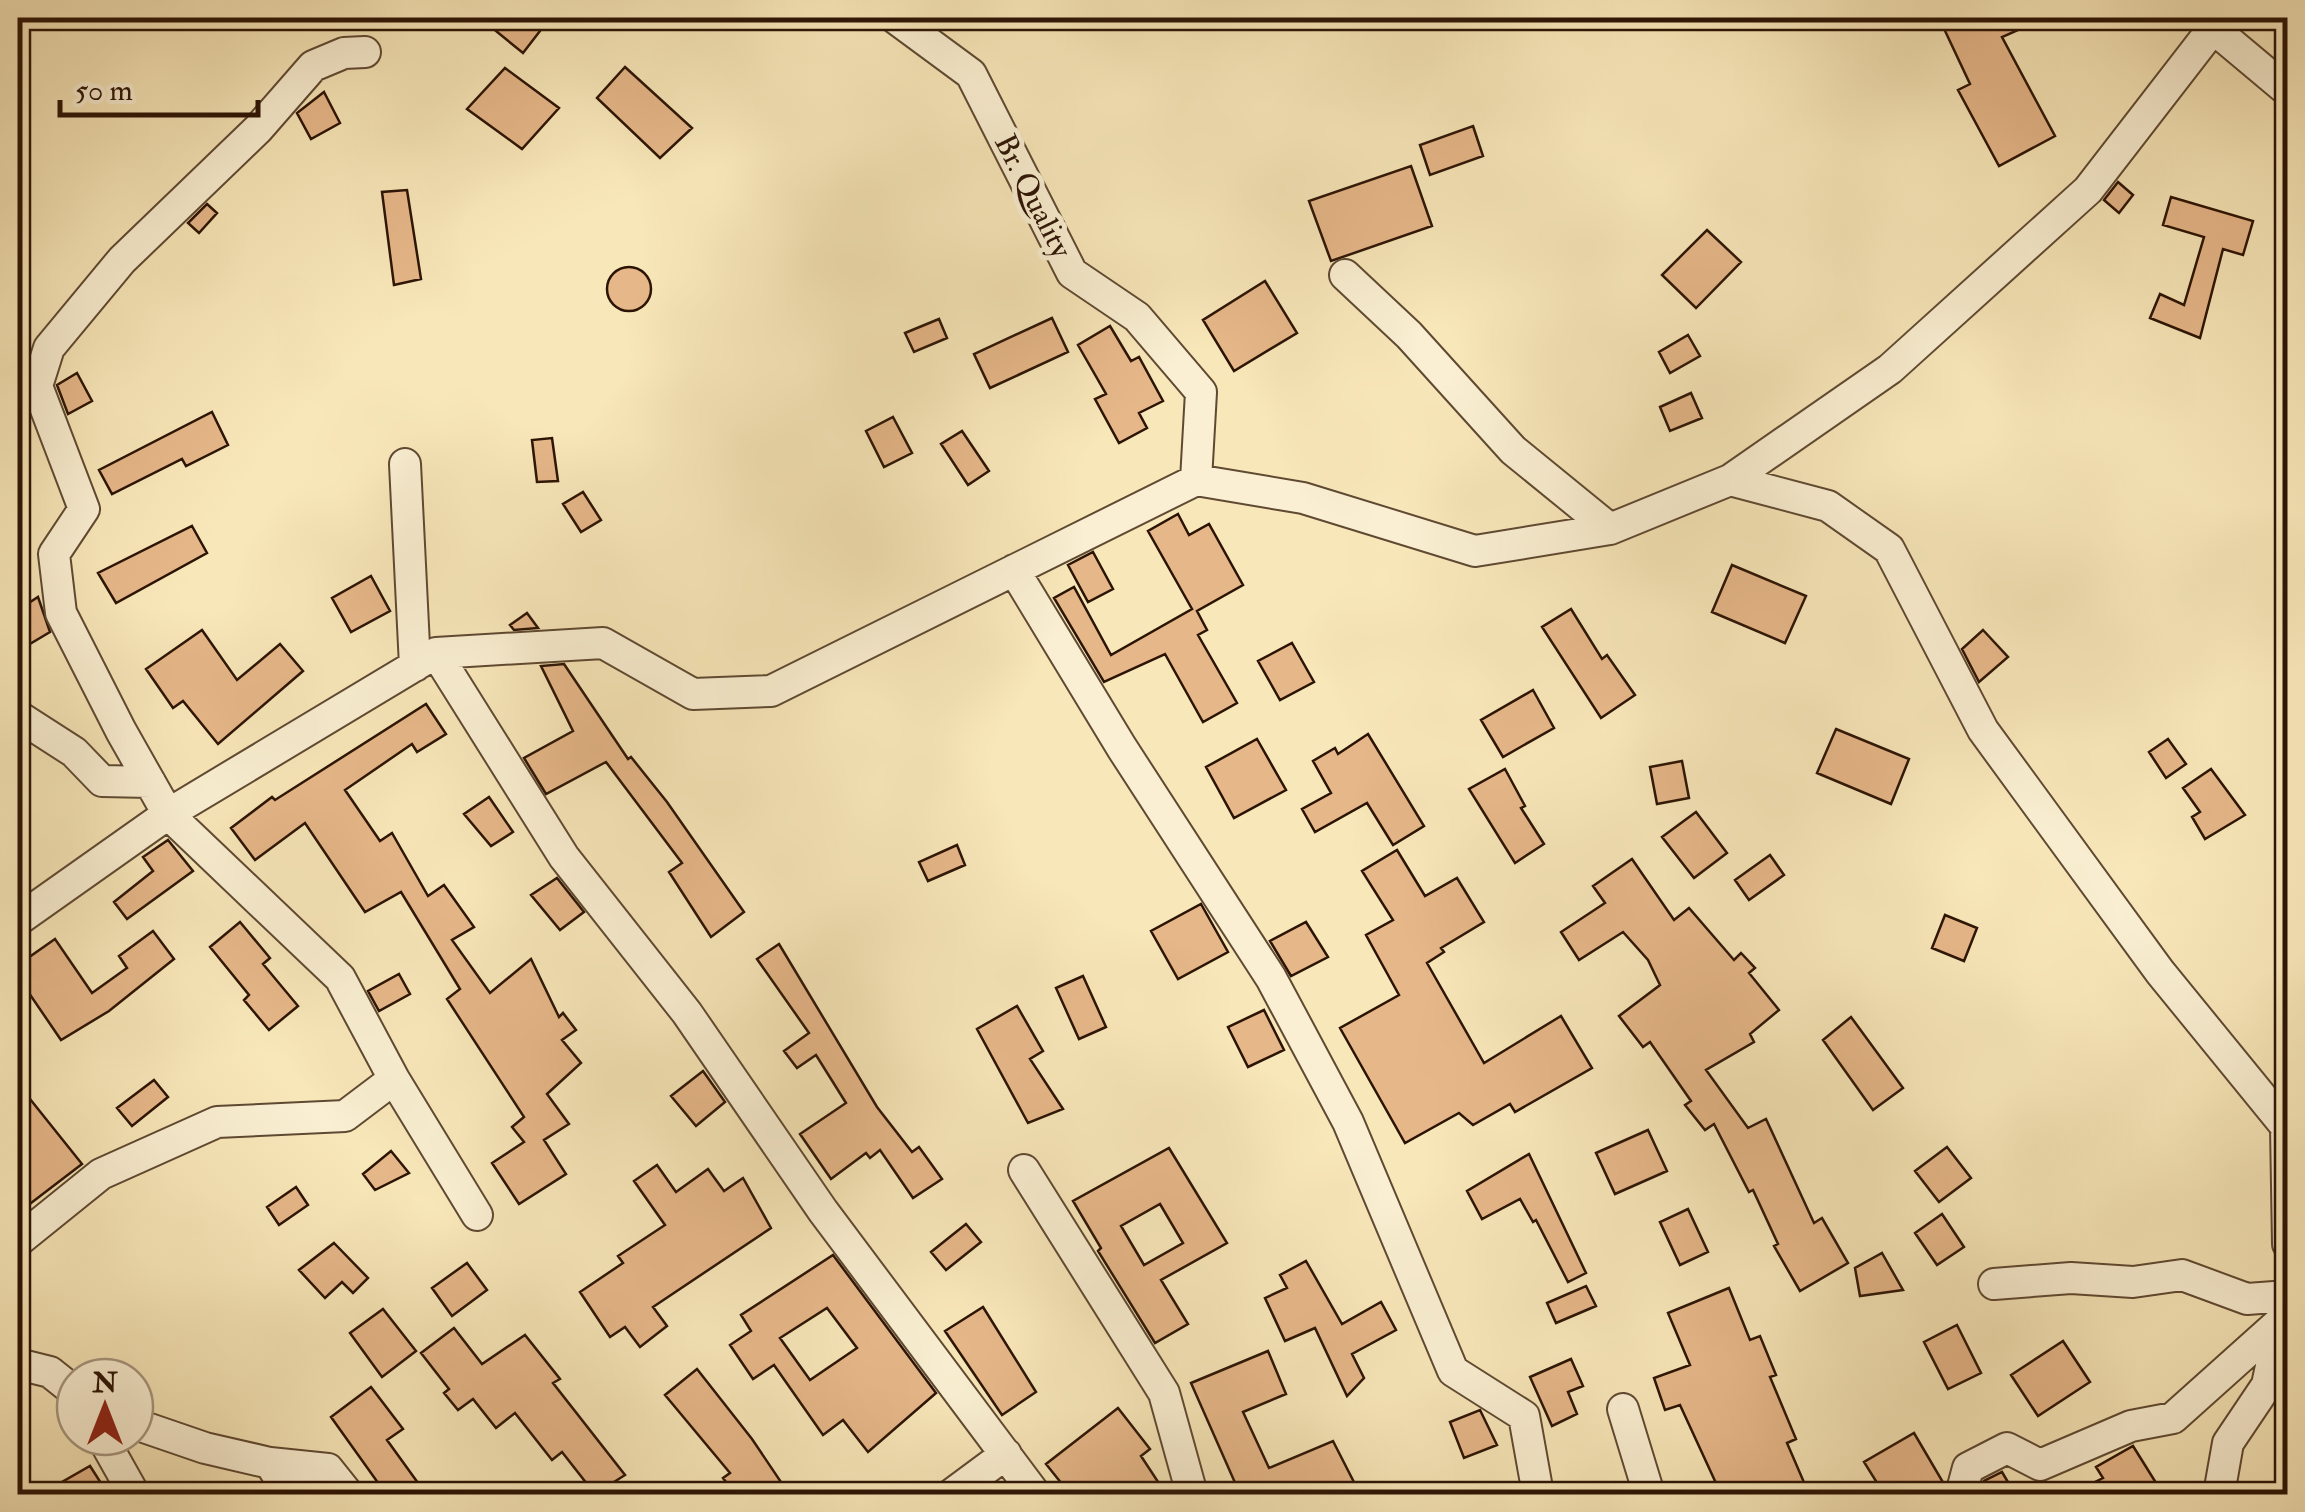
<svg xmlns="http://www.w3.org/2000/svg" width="2305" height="1512" viewBox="0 0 2305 1512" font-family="'IM FELL Double Pica',serif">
	<rect width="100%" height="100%" fill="#f8e7b9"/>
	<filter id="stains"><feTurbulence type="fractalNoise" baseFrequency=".002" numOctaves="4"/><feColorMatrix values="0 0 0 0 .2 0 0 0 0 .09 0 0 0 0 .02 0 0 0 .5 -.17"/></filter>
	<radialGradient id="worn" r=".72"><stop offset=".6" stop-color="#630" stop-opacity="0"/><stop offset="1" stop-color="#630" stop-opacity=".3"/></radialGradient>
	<!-- building -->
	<path fill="#e6b789" stroke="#2c1405" stroke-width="2.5" fill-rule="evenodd" d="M 480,18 L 550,18 L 523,53 Z
		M 1939,18 L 2045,18 L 2002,37 L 2055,136 L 1999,166 L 1958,90 L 1970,84 Z
		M 625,67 L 692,128 L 660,158 L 597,98 Z
		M 505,68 L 559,108 L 522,149 L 467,109 Z
		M 324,92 L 340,123 L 311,139 L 297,113 Z
		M 1473,126 L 1483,156 L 1430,175 L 1420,145 Z
		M 1411,166 L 1432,226 L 1331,261 L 1309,201 Z
		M 2118,182 L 2133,195 L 2119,213 L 2104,200 Z
		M 407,190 L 421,279 L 394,285 L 382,192 Z
		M 2171,197 L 2253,221 L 2243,255 L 2223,249 L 2200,338 L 2150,318 L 2160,294 L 2184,305 L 2204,237 L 2163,225 Z
		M 207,204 L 217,213 L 199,233 L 188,223 Z
		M 1707,230 L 1741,262 L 1696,308 L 1662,275 Z
		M607 289a22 22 0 1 1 44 0a22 22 0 1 1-44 0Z
		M 1265,281 L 1297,333 L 1234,371 L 1203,320 Z
		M 1052,318 L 1068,352 L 990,388 L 974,354 Z
		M 939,319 L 947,338 L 914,352 L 905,333 Z
		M 1110,326 L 1131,361 L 1139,357 L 1163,401 L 1139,413 L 1147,428 L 1119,443 L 1095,399 L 1106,394 L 1078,345 Z
		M 1688,335 L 1700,356 L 1670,373 L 1659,352 Z
		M 77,373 L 92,401 L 68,414 L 57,385 Z
		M 1691,393 L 1702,418 L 1670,431 L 1660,407 Z
		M 212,412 L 228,445 L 186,466 L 182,459 L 112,494 L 99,470 Z
		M 893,417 L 912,453 L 884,467 L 866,431 Z
		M 962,431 L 989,471 L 968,485 L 941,444 Z
		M 552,438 L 558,481 L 537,482 L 532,440 Z
		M 583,492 L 601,520 L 581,532 L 563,504 Z
		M 1178,514 L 1189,535 L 1209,524 L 1243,585 L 1197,611 L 1207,630 L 1198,635 L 1237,703 L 1203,722 L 1165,654 L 1104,682 L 1054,598 L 1074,587 L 1111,655 L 1192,609 L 1148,531 Z
		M 192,526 L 207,553 L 116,603 L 98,573 Z
		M 1093,552 L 1113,589 L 1088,602 L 1068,565 Z
		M 1732,565 L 1806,596 L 1785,643 L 1712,612 Z
		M 371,576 L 390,611 L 351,632 L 332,598 Z
		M 38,597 L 50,632 L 18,651 L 18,610 Z
		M 1571,609 L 1602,659 L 1607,655 L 1635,695 L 1601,718 L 1542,627 Z
		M 527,613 L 538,628 L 514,630 L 510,625 Z
		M 202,630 L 237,680 L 280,644 L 303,671 L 218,744 L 183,701 L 173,708 L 146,669 Z
		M 1983,630 L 2008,657 L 1979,682 L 1962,649 Z
		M 1292,643 L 1314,682 L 1280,700 L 1258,661 Z
		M 564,664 L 628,759 L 631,757 L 667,802 L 744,912 L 711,937 L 669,872 L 682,863 L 606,762 L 546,794 L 524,758 L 573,731 L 541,666 Z
		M 1533,690 L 1554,728 L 1503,757 L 1481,720 Z
		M 426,704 L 446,734 L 417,752 L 412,744 L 345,790 L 380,841 L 392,833 L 428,896 L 444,885 L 474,927 L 452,940 L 490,993 L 531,959 L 559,1017 L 563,1013 L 576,1030 L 562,1040 L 581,1063 L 547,1094 L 569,1124 L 544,1140 L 566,1174 L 519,1204 L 492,1163 L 524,1142 L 512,1127 L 524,1117 L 447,999 L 460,989 L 401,892 L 365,912 L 305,823 L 255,860 L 231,828 L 272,797 L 275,800 Z
		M 1836,729 L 1909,759 L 1891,804 L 1817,773 Z
		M 1368,734 L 1424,826 L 1393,845 L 1367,803 L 1315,832 L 1302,809 L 1331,793 L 1313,761 L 1335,748 L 1338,754 Z
		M 1257,739 L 1286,790 L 1234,818 L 1206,767 Z
		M 2168,739 L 2186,764 L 2166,778 L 2149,752 Z
		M 1682,761 L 1689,798 L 1657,804 L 1650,767 Z
		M 1505,769 L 1525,806 L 1521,808 L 1544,844 L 1515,863 L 1469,789 Z
		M 2211,769 L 2245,815 L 2205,839 L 2192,817 L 2200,812 L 2183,788 Z
		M 489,797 L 513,832 L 491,846 L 464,814 Z
		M 1696,812 L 1727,853 L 1694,878 L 1662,837 Z
		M 168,840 L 193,871 L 127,919 L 114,902 L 153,871 L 143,857 Z
		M 957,845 L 965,865 L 928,881 L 919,862 Z
		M 1397,850 L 1425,896 L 1457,878 L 1484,922 L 1441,948 L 1444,952 L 1427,963 L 1484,1063 L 1561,1016 L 1592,1068 L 1515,1112 L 1510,1104 L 1473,1125 L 1459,1113 L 1405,1143 L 1340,1028 L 1399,995 L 1366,935 L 1393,920 L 1362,871 Z
		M 1770,855 L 1784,875 L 1749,900 L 1735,880 Z
		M 1632,859 L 1674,920 L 1689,908 L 1734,960 L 1741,953 L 1755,968 L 1749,973 L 1779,1010 L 1750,1034 L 1754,1042 L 1706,1070 L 1748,1128 L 1766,1119 L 1814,1223 L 1822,1218 L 1848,1263 L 1800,1291 L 1774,1246 L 1778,1244 L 1753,1190 L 1749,1192 L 1714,1124 L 1705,1130 L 1685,1105 L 1691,1101 L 1650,1042 L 1643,1047 L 1619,1016 L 1660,985 L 1648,960 L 1623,932 L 1579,960 L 1561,932 L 1605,903 L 1593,886 Z
		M 557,878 L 584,912 L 560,930 L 531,895 Z
		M 1201,904 L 1228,952 L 1178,979 L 1151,931 Z
		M 1945,915 L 1977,928 L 1964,961 L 1932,948 Z
		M 240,922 L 270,958 L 263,964 L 298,1006 L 269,1030 L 244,1000 L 249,995 L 210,947 Z
		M 1306,922 L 1328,957 L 1291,976 L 1270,941 Z
		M 153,931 L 174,959 L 109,1011 L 61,1040 L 18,977 L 18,965 L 55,939 L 92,993 L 127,968 L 119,956 Z
		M 779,944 L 877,1107 L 912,1152 L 919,1147 L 942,1179 L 913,1198 L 880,1150 L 870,1158 L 866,1153 L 831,1179 L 800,1134 L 846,1103 L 816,1055 L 797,1068 L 784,1051 L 809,1033 L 757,959 Z
		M 399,974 L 410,994 L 379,1011 L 368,991 Z
		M 1083,976 L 1106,1027 L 1079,1039 L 1056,988 Z
		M 1017,1006 L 1043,1051 L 1030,1059 L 1063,1109 L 1028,1123 L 977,1029 Z
		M 1264,1010 L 1284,1050 L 1248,1067 L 1228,1027 Z
		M 1851,1017 L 1903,1088 L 1873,1110 L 1823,1040 Z
		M 703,1071 L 725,1102 L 696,1126 L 671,1096 Z
		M 154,1080 L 168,1097 L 132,1126 L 117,1108 Z
		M 18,1084 L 82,1164 L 18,1213 Z
		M 1648,1130 L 1667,1171 L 1615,1194 L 1596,1153 Z
		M 1947,1147 L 1971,1178 L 1939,1202 L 1915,1171 Z
		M 1169,1148 L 1227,1243 L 1161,1280 L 1188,1324 L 1155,1343 L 1098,1251 L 1101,1248 L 1073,1201 ZM 1160,1204 L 1183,1243 L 1144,1265 L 1121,1226 Z
		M 391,1151 L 409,1173 L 375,1190 L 363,1174 Z
		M 1529,1154 L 1586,1273 L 1568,1282 L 1536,1220 L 1533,1222 L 1520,1199 L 1482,1219 L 1467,1191 Z
		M 657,1165 L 676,1192 L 708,1169 L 724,1191 L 743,1178 L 771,1228 L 653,1307 L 667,1326 L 640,1347 L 625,1327 L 610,1337 L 580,1292 L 623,1263 L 618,1256 L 665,1225 L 634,1181 Z
		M 296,1187 L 308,1205 L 279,1225 L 267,1207 Z
		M 1688,1209 L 1708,1252 L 1680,1265 L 1660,1222 Z
		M 1942,1214 L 1964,1247 L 1937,1265 L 1915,1233 Z
		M 966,1224 L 981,1242 L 946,1270 L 931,1252 Z
		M 334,1243 L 368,1278 L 353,1293 L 342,1282 L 325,1298 L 299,1270 Z
		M 1882,1253 L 1903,1290 L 1860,1296 L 1855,1268 Z
		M 833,1255 L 936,1393 L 868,1452 L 843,1420 L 823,1435 L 774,1365 L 753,1379 L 730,1345 L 751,1331 L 741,1315 ZM 827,1308 L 857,1348 L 810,1380 L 780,1338 Z
		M 1306,1261 L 1342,1324 L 1381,1302 L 1396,1330 L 1352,1354 L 1364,1378 L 1347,1396 L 1315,1328 L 1285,1341 L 1265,1298 L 1287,1288 L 1280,1275 Z
		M 467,1263 L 487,1290 L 452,1316 L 432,1288 Z
		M 1586,1286 L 1596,1306 L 1556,1323 L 1547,1303 Z
		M 1729,1288 L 1750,1340 L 1760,1336 L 1776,1375 L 1770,1377 L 1796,1439 L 1787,1443 L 1809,1494 L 1721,1494 L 1680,1405 L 1665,1410 L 1654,1378 L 1690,1365 L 1668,1313 Z
		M 983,1307 L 1036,1392 L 1002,1415 L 945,1331 Z
		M 383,1309 L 416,1351 L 382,1377 L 350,1333 Z
		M 1957,1325 L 1981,1373 L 1948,1389 L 1924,1342 Z
		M 454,1328 L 482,1364 L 525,1335 L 560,1379 L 553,1383 L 625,1475 L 595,1494 L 562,1452 L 552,1460 L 515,1413 L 496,1428 L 473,1399 L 458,1410 L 444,1393 L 449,1389 L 421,1353 Z
		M 2063,1341 L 2090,1382 L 2038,1416 L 2011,1375 Z
		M 1268,1351 L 1286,1394 L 1243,1412 L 1269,1468 L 1333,1441 L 1360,1494 L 1240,1494 L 1191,1383 Z
		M 1571,1359 L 1583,1386 L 1568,1392 L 1577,1414 L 1552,1426 L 1530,1377 Z
		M 697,1369 L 752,1439 L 789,1494 L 735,1494 L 723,1478 L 730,1473 L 665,1395 Z
		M 371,1387 L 403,1429 L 387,1440 L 426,1494 L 386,1494 L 331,1417 Z
		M 1118,1408 L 1150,1449 L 1141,1456 L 1166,1494 L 1070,1494 L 1046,1464 Z
		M 1480,1410 L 1497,1445 L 1464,1458 L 1450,1422 Z
		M 1914,1433 L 1944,1484 L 1926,1494 L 1884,1494 L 1864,1462 Z
		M 2133,1446 L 2163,1494 L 2070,1494 L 2103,1478 L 2096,1467 Z
		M 90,1466 L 108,1494 L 41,1494 Z
		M 2002,1472 L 2015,1494 L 1980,1494 L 1984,1481 Z"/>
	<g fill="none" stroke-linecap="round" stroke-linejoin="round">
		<defs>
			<path id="street" d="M 895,18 L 971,74 L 1072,273 L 1137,317 L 1201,392 L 1196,480
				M 2214,29 L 2288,91
				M 365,52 L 344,53 L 313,66 L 258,129 L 122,260 L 49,348 L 37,386 L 84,509 L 54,554 L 61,613 L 121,731 L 168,814 L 340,978 L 394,1079 L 477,1215
				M 1345,275 L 1409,335 L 1513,450 L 1610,529
				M 405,464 L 415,666
				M 1730,480 L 1828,506 L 1889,549 L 1983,730 L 2160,972 L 2288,1129
				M 1014,570 L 1122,748 L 1271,978 L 1348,1122 L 1453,1371 L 1524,1416 L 1538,1494
				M 436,653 L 564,857 L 687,1013 L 823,1211 L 1035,1494
				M 18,716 L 74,752 L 102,781 L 150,782
				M 18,920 L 168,814 L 436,653 L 603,643 L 693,694 L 771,691 L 1196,480 L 1303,498 L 1475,551 L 1610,529 L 1730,480 L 1890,369 L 2088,190 L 2221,18
				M 2286,1127 L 2288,1244
				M 1024,1170 L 1164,1393 L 1192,1494
				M 18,1241 L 101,1174 L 217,1122 L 345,1116 L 394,1079
				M 1994,1284 L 2071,1278 L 2133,1282 L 2182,1275 L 2247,1299 L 2288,1296
				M 18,1364 L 50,1372 L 75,1392
				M 1623,1409 L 1649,1494
				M 135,1424 L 205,1448 L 270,1463 L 289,1494
				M 102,1437 L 134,1494
				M 270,1463 L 328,1469 L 348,1494
				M 952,1494 L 1006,1454
				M 1961,1494 L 1968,1468 L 2007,1448 L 2040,1465 L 2131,1426 L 2173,1418 L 2288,1315
				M 2219,1494 L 2228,1443 L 2267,1385 L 2281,1320"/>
		</defs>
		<!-- street casing -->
		<use href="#street" stroke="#5f4932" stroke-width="34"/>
		<!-- street -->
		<use href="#street" stroke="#faefd2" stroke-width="30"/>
	</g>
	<g text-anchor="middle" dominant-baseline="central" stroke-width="10" stroke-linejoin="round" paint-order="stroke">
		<!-- street labels -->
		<g font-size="30" fill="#2c1405" stroke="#faefd2">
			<text transform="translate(1033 196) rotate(63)">Br. Quality</text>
		</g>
	</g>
	<!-- margin -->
	<rect width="2305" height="1512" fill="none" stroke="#f8e7b9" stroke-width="60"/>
	<rect x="20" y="20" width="2265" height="1472" fill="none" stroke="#2c1405" stroke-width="5"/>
	<rect x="30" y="30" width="2245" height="1452" fill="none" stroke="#2c1405" stroke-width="2.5"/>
	<!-- north arrow -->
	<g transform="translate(105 1407)"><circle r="48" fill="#faefd2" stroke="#a89780" stroke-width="2.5"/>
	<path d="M0-8L18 38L0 25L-18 38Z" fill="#8f2418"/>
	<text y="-15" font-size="28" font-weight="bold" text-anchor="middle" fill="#2c1405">N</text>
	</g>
	<!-- scale -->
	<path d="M60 100v15h198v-15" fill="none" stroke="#2c1405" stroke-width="5"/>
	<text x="75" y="100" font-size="30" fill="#2c1405" stroke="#faefd2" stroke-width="8" paint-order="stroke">50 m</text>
	<rect width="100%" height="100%" filter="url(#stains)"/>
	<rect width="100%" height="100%" fill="url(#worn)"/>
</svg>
